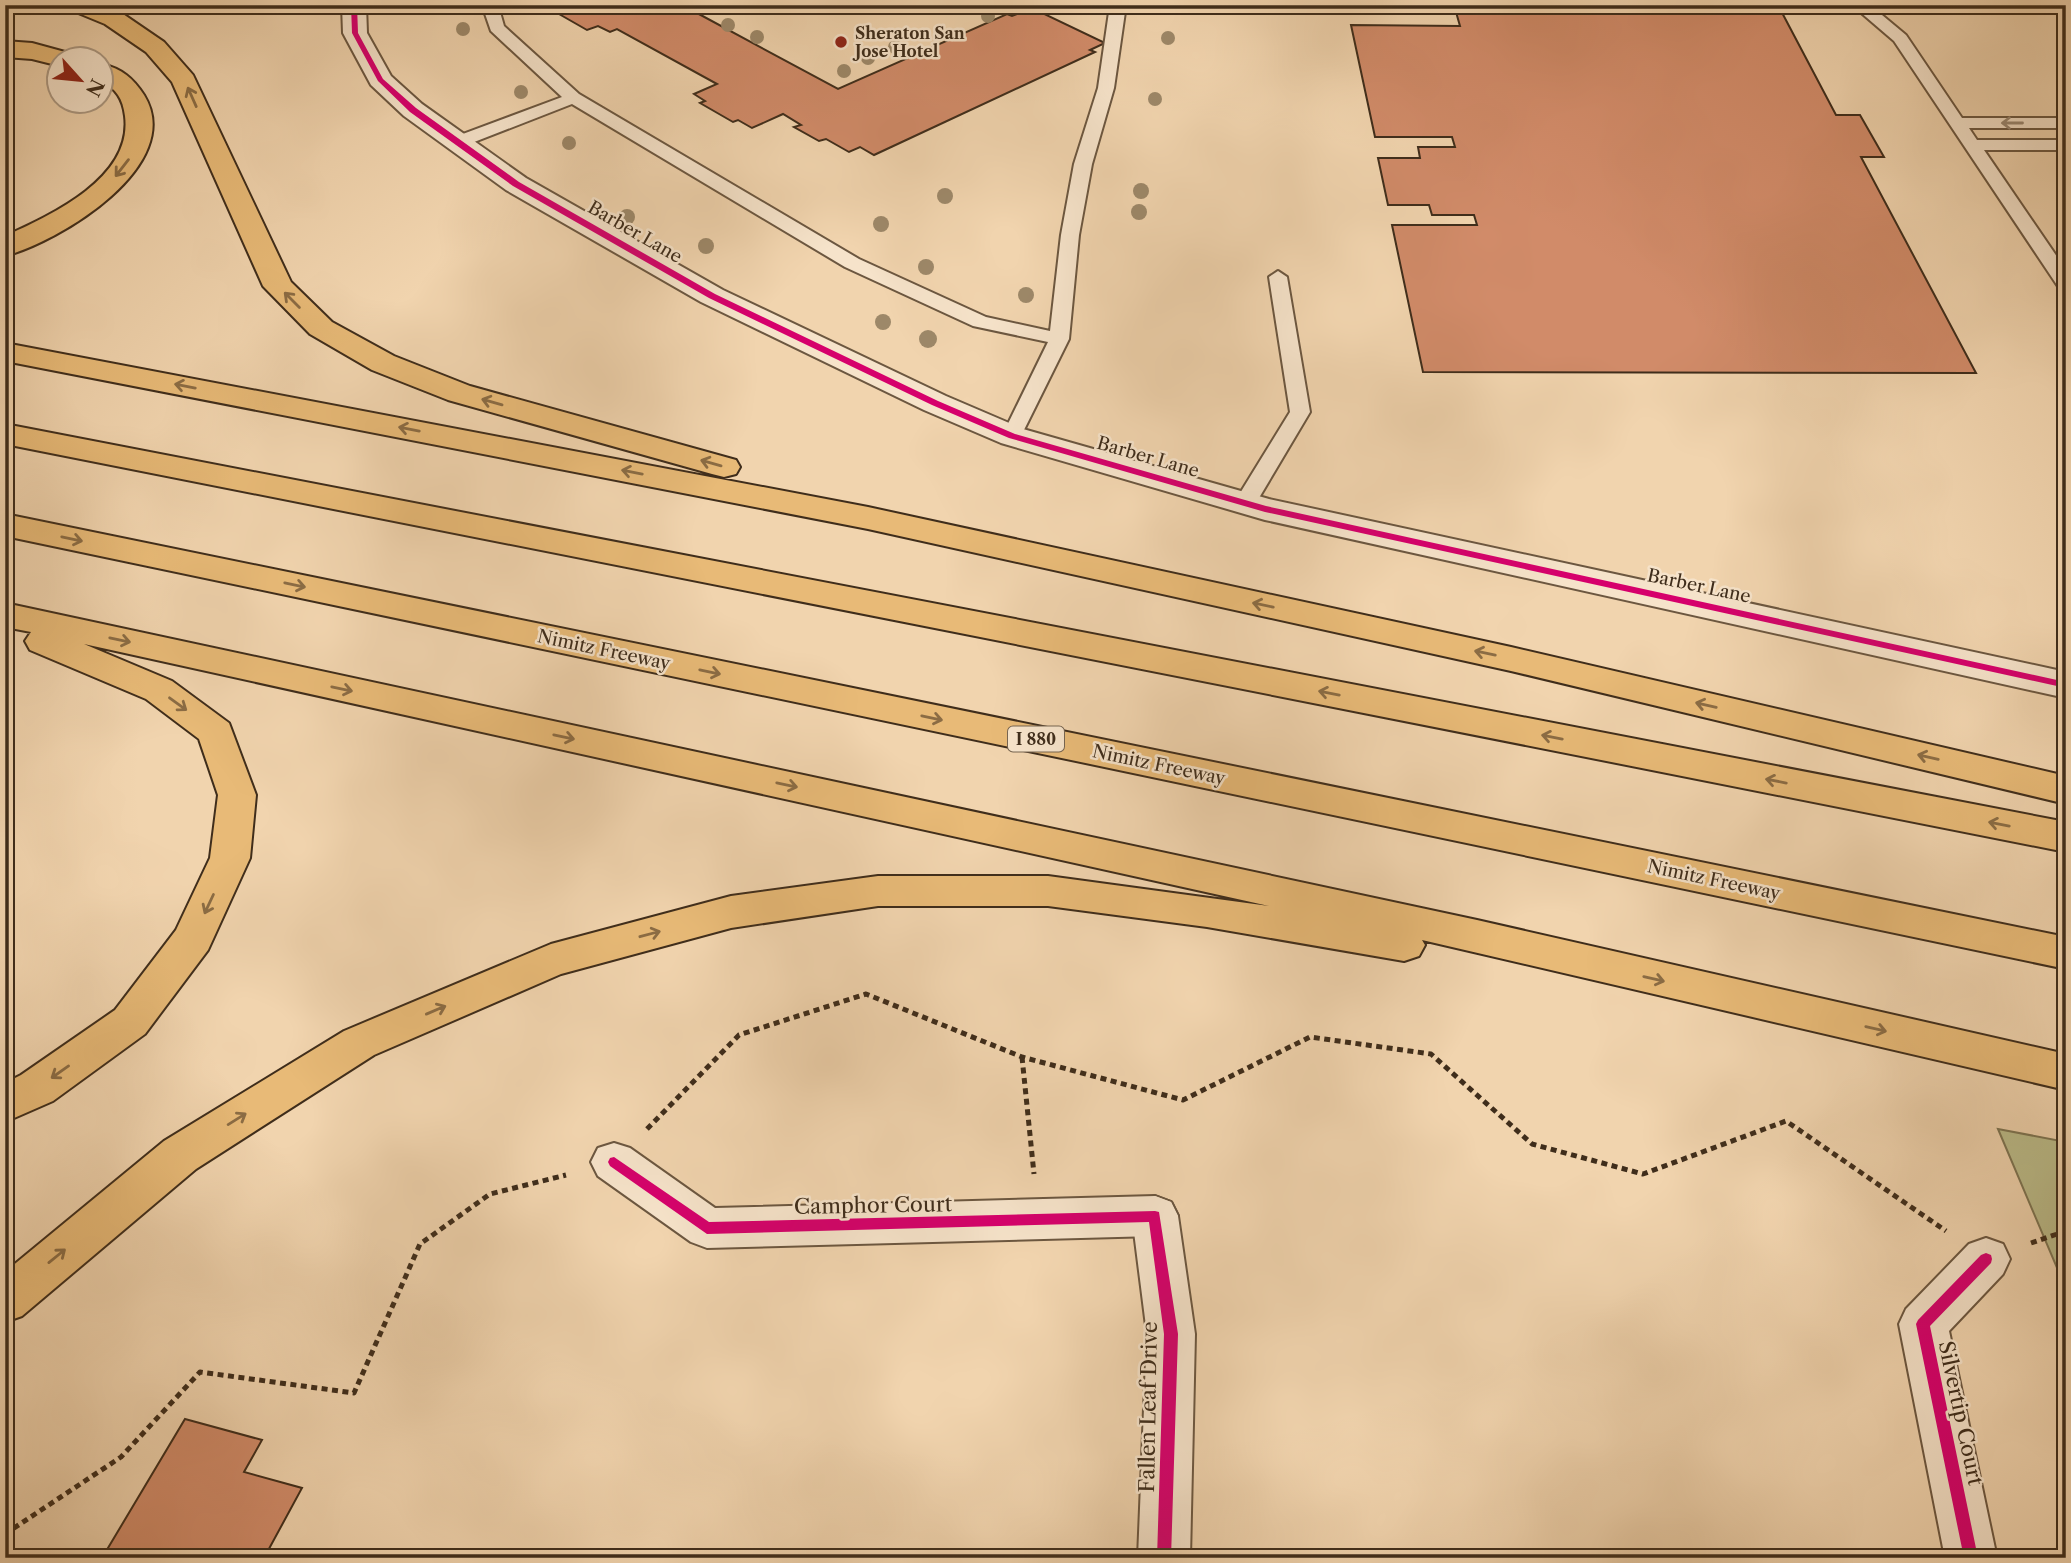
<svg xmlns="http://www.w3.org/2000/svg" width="2071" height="1563" viewBox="0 0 2071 1563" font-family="'Libre Caslon Text',serif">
	<rect width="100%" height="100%" fill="#f1d4ae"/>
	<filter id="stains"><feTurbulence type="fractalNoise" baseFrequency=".00286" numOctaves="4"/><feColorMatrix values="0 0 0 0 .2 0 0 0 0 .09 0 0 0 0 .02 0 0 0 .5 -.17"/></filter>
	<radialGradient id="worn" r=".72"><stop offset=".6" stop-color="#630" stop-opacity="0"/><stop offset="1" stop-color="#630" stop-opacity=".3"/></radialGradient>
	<!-- green -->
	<path fill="#bbbc8a" stroke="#7d7452" stroke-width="2" d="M 1998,1129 L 2066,1142 L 2066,1289 Z"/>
	<!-- building -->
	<path fill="#d18b69" stroke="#3f2d1b" stroke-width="2" d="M 565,5 L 716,5 L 697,13 L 838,89 L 1007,14 L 1012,16 L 1032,8 L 1105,43 L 1090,50 L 1095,52 L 874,155 L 860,147 L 849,152 L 826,139 L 819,141 L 794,127 L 801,125 L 783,114 L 752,128 L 738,120 L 733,122 L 700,103 L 705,101 L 694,94 L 717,84 L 617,29 L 610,32 L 598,26 L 587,30 L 552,10 Z
		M 1454,5 L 1778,5 L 1836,115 L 1860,115 L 1884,157 L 1861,157 L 1976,373 L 1423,372 L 1392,225 L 1477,225 L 1474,215 L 1432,215 L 1429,205 L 1388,205 L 1378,158 L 1420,158 L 1418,147 L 1455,147 L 1452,137 L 1375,137 L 1351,25 L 1460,26 Z
		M 185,1419 L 262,1440 L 244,1472 L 302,1488 L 264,1558 L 102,1558 Z"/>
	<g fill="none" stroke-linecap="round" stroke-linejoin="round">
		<defs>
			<path id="service" d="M 482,5 L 498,5 L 504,26 L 579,94 L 859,259 L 986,317 L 1050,331 L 1061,235 L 1074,164 L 1098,88 L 1110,5 L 1126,5 L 1114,88 L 1092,164 L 1079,235 L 1069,339 L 1019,440 L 1005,440 L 1002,436 L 1048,342 L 973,326 L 845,267 L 572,104 L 464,146 L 452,146 L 449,142 L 452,138 L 562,97 L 491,31 Z
				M 1852,5 L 1870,5 L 1906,35 L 1962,118 L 2066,118 L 2066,128 L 1969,128 L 1977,140 L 2066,140 L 2066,150 L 1984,150 L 2066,270 L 2066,290 L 2059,288 L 1894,41 Z
				M 1278,271 L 1287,277 L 1310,412 L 1253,508 L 1237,508 L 1234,503 L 1290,412 L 1269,277 Z"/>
			<path id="minor" d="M 614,1143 L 630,1148 L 715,1208 L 1155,1196 L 1171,1202 L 1178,1216 L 1171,1230 L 1155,1236 L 707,1248 L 691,1242 L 598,1176 L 591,1162 L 598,1148 Z
				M 1986,1238 L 2003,1244 L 2010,1259 L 2003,1274 L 1949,1331 L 1997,1558 L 1945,1558 L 1899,1324 L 1906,1309 L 1969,1244 Z"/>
			<path id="tertiary" d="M 342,5 L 366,5 L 367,33 L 391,76 L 422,104 L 526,178 L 723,290 L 946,396 L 1023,429 L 1269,499 L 2066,672 L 2066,698 L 1265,520 L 1001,443 L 924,410 L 701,302 L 506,190 L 404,116 L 371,85 L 343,33 Z
				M 1155,1196 L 1171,1202 L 1178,1216 L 1195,1334 L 1190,1558 L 1138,1558 L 1147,1334 L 1132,1216 L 1139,1202 Z"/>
			<path id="motorway" d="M 68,5 L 102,5 L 123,14 L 164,42 L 193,75 L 291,282 L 332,322 L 394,356 L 470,386 L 736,460 L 740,467 L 736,474 L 724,477 L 712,474 L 448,400 L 372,370 L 310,334 L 263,286 L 172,82 L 146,52 L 105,24 L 71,10 Z
				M 5,41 L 32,43 L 76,55 L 79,60 L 60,60 L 60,66 L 32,59 L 5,57 Z
				M 102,64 C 122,69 133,78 144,95 C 187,165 59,242 5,256 L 5,236 C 51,215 133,178 125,116 C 123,99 116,88 102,82 Z
				M 5,343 L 868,507 L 1511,647 L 2066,776 L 2066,804 L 1511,671 L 868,529 L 5,361 Z
				M 5,424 L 2066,822 L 2066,852 L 5,444 Z
				M 5,514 L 2066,937 L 2066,969 L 5,536 Z
				M 5,603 L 1477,920 L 2066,1054 L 2066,1090 L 1422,940 L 1425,945 L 1419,956 L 1404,961 L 1207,927 L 1048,906 L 878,906 L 731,928 L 561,974 L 374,1055 L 196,1169 L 22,1316 L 5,1322 L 5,1272 L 164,1141 L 344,1031 L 551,944 L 731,896 L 878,876 L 1048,876 L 1269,906 L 84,644 L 172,681 L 229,723 L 256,795 L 250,858 L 208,950 L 145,1034 L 53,1101 L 5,1122 L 5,1083 L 21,1075 L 115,1010 L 176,930 L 210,858 L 218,795 L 199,739 L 146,699 L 30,650 L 25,641 L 31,632 L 5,627 Z"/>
		</defs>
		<!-- service casing -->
		<use href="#service" stroke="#6c5740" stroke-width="4"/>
		<!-- minor casing -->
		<use href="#minor" stroke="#6c5740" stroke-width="4"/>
		<!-- tertiary casing -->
		<use href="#tertiary" stroke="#6c5740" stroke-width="4"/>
		<!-- motorway casing -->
		<use href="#motorway" stroke="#3f2d1b" stroke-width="4"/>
		<!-- path -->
		<path stroke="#3f2d1b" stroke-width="5" stroke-dasharray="6 4.5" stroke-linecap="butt" d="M 1022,1057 L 1034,1174
			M 647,1129 L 739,1035 L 866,994 L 1022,1057 L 1183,1100 L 1310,1037 L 1431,1054 L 1532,1144 L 1643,1174 L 1786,1121 L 1946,1231
			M 2031,1243 L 2066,1231
			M 5,1534 L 121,1457 L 200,1372 L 354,1393 L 420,1244 L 490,1194 L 566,1175"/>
		<!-- service -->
		<use href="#service" fill="#f6e3ca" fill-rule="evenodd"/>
		<!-- minor -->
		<use href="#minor" fill="#f6e3ca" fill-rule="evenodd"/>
		<!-- tertiary -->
		<use href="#tertiary" fill="#f6e3ca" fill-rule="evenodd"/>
		<!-- motorway -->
		<use href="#motorway" fill="#e8ba77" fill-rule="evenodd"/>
		<defs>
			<path id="cycleway" d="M 351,5 L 357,5 L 358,33 L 383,79 L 416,108 L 519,182 L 715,294 L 938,401 L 1015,434 L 1266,506 L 2066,682 L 2066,688 L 1265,512 L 1009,438 L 932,405 L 709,298 L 513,186 L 410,112 L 378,81 L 352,33 Z
				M 614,1157 L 709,1222 L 1155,1211 L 1159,1212 L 1178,1334 L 1171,1558 L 1157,1558 L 1164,1334 L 1149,1222 L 707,1234 L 610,1166 L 608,1162 L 610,1158 Z
				M 1986,1253 L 1991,1255 L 1992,1259 L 1991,1263 L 1930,1326 L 1978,1558 L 1964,1558 L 1916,1324 L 1918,1320 L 1981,1255 Z"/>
		</defs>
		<!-- cycleway casing -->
		<use href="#cycleway" stroke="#f6e3ca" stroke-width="5"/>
		<!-- cycleway -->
		<use href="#cycleway" fill="#d6006c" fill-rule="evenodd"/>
	</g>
	<!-- trees -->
	<g fill="#9d8869">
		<circle cx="988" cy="16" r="7"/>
		<circle cx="728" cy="25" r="7"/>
		<circle cx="463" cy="29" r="7"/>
		<circle cx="757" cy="37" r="7"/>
		<circle cx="1168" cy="38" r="7"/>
		<circle cx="895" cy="47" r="7"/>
		<circle cx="868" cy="58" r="7"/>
		<circle cx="844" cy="71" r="7"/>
		<circle cx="521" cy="92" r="7"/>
		<circle cx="1155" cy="99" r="7"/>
		<circle cx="569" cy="143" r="7"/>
		<circle cx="1141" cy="191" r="8"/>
		<circle cx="945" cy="196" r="8"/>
		<circle cx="1139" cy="212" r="8"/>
		<circle cx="627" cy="217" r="8"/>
		<circle cx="881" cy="224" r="8"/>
		<circle cx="706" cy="246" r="8"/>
		<circle cx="926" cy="267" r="8"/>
		<circle cx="1026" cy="295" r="8"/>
		<circle cx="883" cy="322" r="8"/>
		<circle cx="928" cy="339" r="9"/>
	</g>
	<!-- one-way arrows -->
	<defs><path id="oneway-shaft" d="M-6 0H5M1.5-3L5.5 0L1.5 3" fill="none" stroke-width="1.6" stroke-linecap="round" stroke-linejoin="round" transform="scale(1.75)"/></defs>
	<g stroke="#8b6c44">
		<use href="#oneway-shaft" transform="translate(192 97) rotate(-114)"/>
		<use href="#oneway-shaft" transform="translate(122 168) rotate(128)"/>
		<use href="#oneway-shaft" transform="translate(292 300) rotate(-135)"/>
		<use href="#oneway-shaft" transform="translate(185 386) rotate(-169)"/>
		<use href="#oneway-shaft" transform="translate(492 402) rotate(-164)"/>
		<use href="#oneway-shaft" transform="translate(409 429) rotate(-169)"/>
		<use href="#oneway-shaft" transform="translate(711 463) rotate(-164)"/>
		<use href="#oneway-shaft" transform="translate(632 472) rotate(-169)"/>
		<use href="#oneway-shaft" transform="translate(72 539) rotate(12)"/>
		<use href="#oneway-shaft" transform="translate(295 585) rotate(12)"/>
		<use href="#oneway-shaft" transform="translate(1263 605) rotate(-168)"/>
		<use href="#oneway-shaft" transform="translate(120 640) rotate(12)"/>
		<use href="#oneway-shaft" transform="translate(1485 653) rotate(-168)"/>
		<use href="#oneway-shaft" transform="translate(710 672) rotate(12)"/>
		<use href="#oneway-shaft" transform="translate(342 689) rotate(12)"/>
		<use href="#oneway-shaft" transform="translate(1329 693) rotate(-169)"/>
		<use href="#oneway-shaft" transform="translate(178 704) rotate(36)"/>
		<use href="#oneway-shaft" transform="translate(1706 705) rotate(-167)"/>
		<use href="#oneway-shaft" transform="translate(932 718) rotate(12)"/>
		<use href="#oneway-shaft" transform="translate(564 737) rotate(12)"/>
		<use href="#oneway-shaft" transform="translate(1552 737) rotate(-169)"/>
		<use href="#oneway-shaft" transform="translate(1928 757) rotate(-167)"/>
		<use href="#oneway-shaft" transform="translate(1776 781) rotate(-169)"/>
		<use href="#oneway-shaft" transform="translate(787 785) rotate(12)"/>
		<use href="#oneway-shaft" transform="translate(1999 824) rotate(-169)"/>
		<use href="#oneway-shaft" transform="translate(209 904) rotate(115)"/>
		<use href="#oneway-shaft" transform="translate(650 934) rotate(-15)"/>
		<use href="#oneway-shaft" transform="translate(1654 979) rotate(13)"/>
		<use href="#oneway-shaft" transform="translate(436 1010) rotate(-23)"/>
		<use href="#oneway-shaft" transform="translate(1876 1029) rotate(13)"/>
		<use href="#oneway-shaft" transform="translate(60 1072) rotate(145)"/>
		<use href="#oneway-shaft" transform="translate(237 1119) rotate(-32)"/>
		<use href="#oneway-shaft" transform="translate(57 1256) rotate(-39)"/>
	</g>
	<use stroke="#9a8872" href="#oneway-shaft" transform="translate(2012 123) rotate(-180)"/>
	<!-- markers -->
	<circle fill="#8f2418" stroke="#f6e3ca" stroke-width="2.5" cx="841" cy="42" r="7"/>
	<g text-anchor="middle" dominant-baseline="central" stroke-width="5" stroke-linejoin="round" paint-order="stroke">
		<!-- far-poi labels -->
		<g font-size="16" font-weight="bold" fill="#3f2d1b" stroke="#f6e3ca" text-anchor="start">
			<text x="855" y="33">Sheraton San<tspan x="855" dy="18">Jose Hotel</tspan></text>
		</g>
		<!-- shield labels -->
		<rect fill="#f6e3ca" stroke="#766450" stroke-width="2" x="1008" y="726.5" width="56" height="25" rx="5"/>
		<g font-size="16" font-weight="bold" fill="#3f2d1b">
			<text x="1036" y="739">I 880</text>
		</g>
		<!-- street labels -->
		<g font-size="18" fill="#3f2d1b" stroke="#f6e3ca">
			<text transform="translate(635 232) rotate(30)">Barber Lane</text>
			<text transform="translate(1148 457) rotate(16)">Barber Lane</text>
			<text transform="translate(1699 586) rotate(12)">Barber Lane</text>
			<text transform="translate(604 650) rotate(12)">Nimitz Freeway</text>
			<text transform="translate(1159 765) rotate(12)">Nimitz Freeway</text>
			<text transform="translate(1714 880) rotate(12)">Nimitz Freeway</text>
		</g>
		<!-- near-street labels -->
		<g font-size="21" fill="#3f2d1b" stroke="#f6e3ca">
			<text transform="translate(873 1205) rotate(-1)">Camphor Court</text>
			<text transform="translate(1148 1407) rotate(-89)">Fallen Leaf Drive</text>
			<text transform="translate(1961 1413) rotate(78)">Silvertip Court</text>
		</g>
	</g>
	<!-- margin -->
	<rect width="2071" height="1563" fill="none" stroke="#f1d4ae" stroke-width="28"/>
	<rect x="7" y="7" width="2057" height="1549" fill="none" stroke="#3f2d1b" stroke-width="3.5"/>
	<rect x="14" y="14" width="2043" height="1535" fill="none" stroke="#3f2d1b" stroke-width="2"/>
	<!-- north arrow -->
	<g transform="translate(80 80) rotate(117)"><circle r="33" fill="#f6e3ca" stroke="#ad9a84" stroke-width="2"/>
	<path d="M0-5L12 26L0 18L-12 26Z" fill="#8f2418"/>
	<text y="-10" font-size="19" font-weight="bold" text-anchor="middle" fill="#3f2d1b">N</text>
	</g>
	<rect width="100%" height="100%" filter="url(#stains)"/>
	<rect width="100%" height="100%" fill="url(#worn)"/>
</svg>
